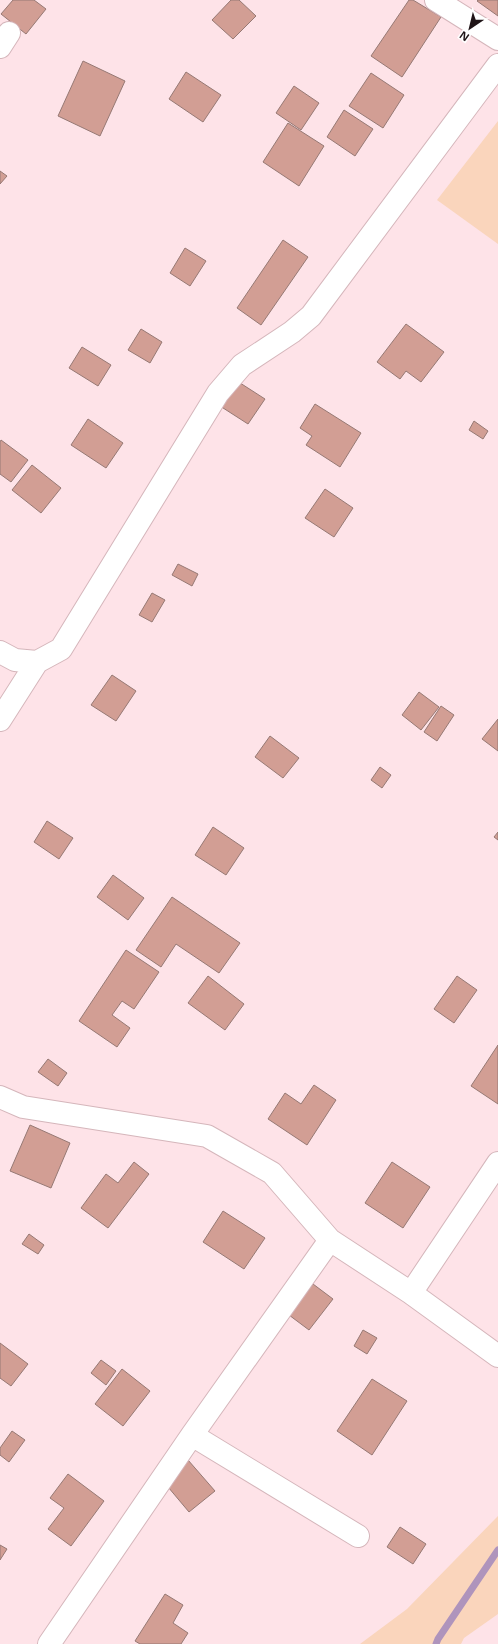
<svg xmlns="http://www.w3.org/2000/svg" width="498" height="1644" viewBox="0 0 498 1644" font-family="'Open Sans',sans-serif">
	<rect width="100%" height="100%" fill="#fee3e8"/>
	<!-- green -->
	<path fill="#fad5bc" d="M 498,121 L 498,244 L 437,200 Z
		M 498,1516 L 498,1614 L 464,1638 L 461,1644 L 360,1644 L 407,1609 Z"/>
	<g fill="none" stroke-linecap="round" stroke-linejoin="round">
		<!-- stream -->
		<path stroke="#af94bc" stroke-width="7" d="M 436,1644 L 438,1639 L 498,1550"/>
	</g>
	<!-- building -->
	<path fill="#d29e94" stroke="#967974" d="M 13,0 L 34,0 L 46,9 L 26,34 L 1,14 Z
		M 231,0 L 239,0 L 256,16 L 233,39 L 212,20 Z
		M 409,0 L 413,0 L 441,17 L 402,77 L 371,56 Z
		M 478,0 L 498,0 L 498,16 L 477,1 Z
		M 83,61 L 125,81 L 100,136 L 58,116 Z
		M 186,72 L 221,95 L 203,122 L 169,99 Z
		M 371,73 L 404,95 L 383,128 L 349,106 Z
		M 294,86 L 319,103 L 301,130 L 276,113 Z
		M 344,110 L 373,129 L 355,156 L 327,137 Z
		M 288,123 L 324,146 L 299,186 L 263,162 Z
		M 0,171 L 7,176 L 0,184 Z
		M 283,240 L 308,257 L 261,325 L 237,308 Z
		M 185,248 L 206,261 L 190,286 L 170,273 Z
		M 406,324 L 444,352 L 421,382 L 406,371 L 400,379 L 377,362 Z
		M 141,329 L 162,342 L 150,363 L 128,350 Z
		M 82,347 L 111,365 L 98,386 L 69,368 Z
		M 237,381 L 265,399 L 248,424 L 220,406 Z
		M 315,404 L 361,433 L 340,467 L 306,445 L 312,436 L 300,428 Z
		M 88,419 L 123,443 L 106,468 L 71,445 Z
		M 474,421 L 488,431 L 483,439 L 469,430 Z
		M 1,440 L 28,460 L 11,482 L 0,474 L 0,442 Z
		M 32,465 L 61,488 L 41,513 L 12,490 Z
		M 325,489 L 353,508 L 334,537 L 305,518 Z
		M 178,564 L 198,574 L 192,586 L 172,575 Z
		M 152,593 L 165,600 L 152,622 L 139,615 Z
		M 112,675 L 136,691 L 116,721 L 91,705 Z
		M 419,692 L 439,707 L 421,730 L 402,715 Z
		M 441,706 L 454,715 L 437,741 L 424,732 Z
		M 498,719 L 498,751 L 482,739 Z
		M 270,736 L 299,758 L 283,778 L 255,757 Z
		M 380,767 L 391,775 L 382,788 L 371,780 Z
		M 47,821 L 73,838 L 59,859 L 34,842 Z
		M 213,827 L 244,848 L 226,875 L 195,855 Z
		M 498,832 L 498,840 L 494,837 Z
		M 113,875 L 144,898 L 128,920 L 97,897 Z
		M 172,897 L 240,943 L 219,973 L 176,944 L 161,967 L 136,950 Z
		M 126,950 L 159,972 L 134,1009 L 122,1001 L 112,1015 L 130,1028 L 117,1047 L 79,1021 Z
		M 208,976 L 244,1004 L 225,1030 L 188,1003 Z
		M 457,976 L 477,990 L 454,1023 L 434,1009 Z
		M 498,1045 L 498,1104 L 471,1086 Z
		M 48,1059 L 67,1073 L 58,1086 L 38,1072 Z
		M 314,1085 L 336,1100 L 307,1145 L 268,1119 L 285,1093 L 301,1104 Z
		M 30,1125 L 70,1143 L 51,1188 L 10,1171 Z
		M 134,1162 L 149,1174 L 108,1228 L 81,1208 L 106,1174 L 118,1183 Z
		M 392,1162 L 430,1187 L 403,1228 L 365,1203 Z
		M 223,1211 L 265,1238 L 244,1269 L 203,1242 Z
		M 29,1234 L 44,1245 L 38,1254 L 22,1244 Z
		M 313,1284 L 333,1299 L 309,1330 L 289,1315 Z
		M 363,1330 L 377,1338 L 367,1354 L 354,1346 Z
		M 0,1343 L 28,1364 L 11,1386 L 0,1378 Z
		M 101,1360 L 116,1371 L 106,1385 L 91,1373 Z
		M 122,1369 L 150,1391 L 123,1426 L 95,1404 Z
		M 372,1379 L 407,1401 L 372,1455 L 337,1431 Z
		M 12,1431 L 25,1440 L 9,1462 L 0,1455 L 0,1448 Z
		M 188,1460 L 215,1491 L 189,1512 L 163,1481 Z
		M 68,1474 L 104,1501 L 71,1546 L 48,1529 L 64,1508 L 50,1498 Z
		M 400,1527 L 426,1544 L 413,1564 L 387,1547 Z
		M 0,1545 L 7,1549 L 0,1560 Z
		M 165,1594 L 183,1605 L 173,1623 L 188,1633 L 181,1644 L 140,1644 L 135,1641 Z"/>
	<g fill="none" stroke-linecap="round" stroke-linejoin="round">
		<defs>
			<path id="street" d="M 0,47 L 9,33
				M 0,652 L 15,660 L 37,662 L 61,649 L 218,393 L 242,365 L 292,332 L 311,316 L 498,65
				M 0,720 L 37,662
				M 0,1097 L 23,1107 L 207,1136 L 272,1173 L 330,1240 L 411,1293 L 498,1356
				M 411,1293 L 498,1163
				M 192,1435 L 358,1536
				M 49,1644 L 192,1435 L 330,1240"/>
			<path id="secondary" d="M 436,0 L 498,39"/>
		</defs>
		<!-- street casing -->
		<use href="#street" stroke="#d5b6bb" stroke-width="24"/>
		<!-- secondary casing -->
		<use href="#secondary" stroke="#d5b6bb" stroke-width="24"/>
		<!-- street -->
		<use href="#street" stroke="#fff" stroke-width="22"/>
		<!-- secondary -->
		<use href="#secondary" stroke="#fff" stroke-width="22"/>
	</g>
	<!-- north arrow -->
	<g transform="translate(470 28) rotate(215)" stroke="#ffffff" stroke-width="3" paint-order="stroke">
	<path d="M0-3L7 15L0 10L-7 15Z" fill="#1f1417"/>
	<text y="-6" font-size="11" font-weight="bold" text-anchor="middle" fill="#1f1417">N</text>
	</g>
</svg>
